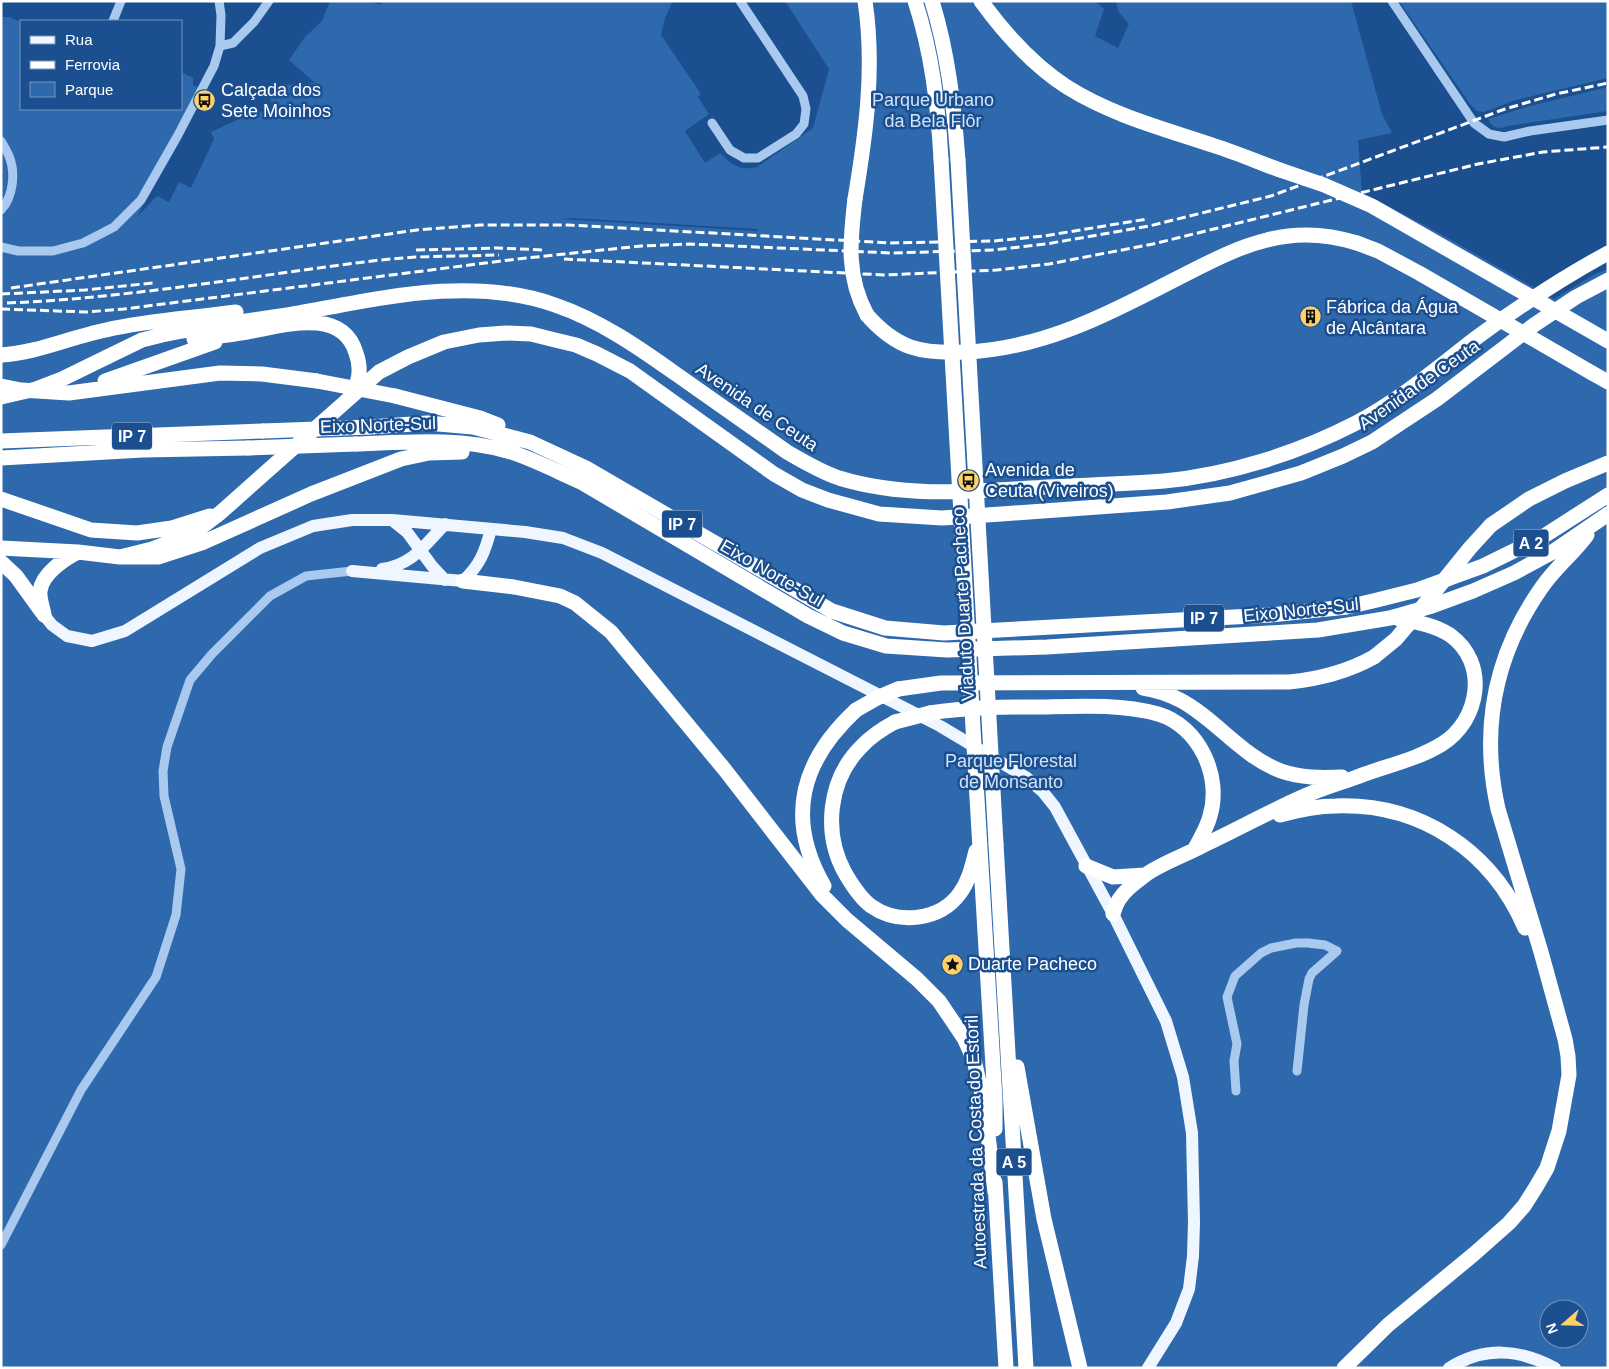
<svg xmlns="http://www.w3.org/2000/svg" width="1609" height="1369" viewBox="0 0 1609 1369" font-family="Helvetica,sans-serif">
	<rect width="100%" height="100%" fill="#1b4f8f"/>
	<!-- green -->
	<path fill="#2e69ad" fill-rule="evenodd" d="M 330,1 L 368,1 L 381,5 L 382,1 L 673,1 L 665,18 L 661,35 L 701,94 L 698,97 L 709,114 L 685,131 L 705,163 L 720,153 C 732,165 740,171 757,167 L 813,128 L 829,69 L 785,1 L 1095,1 L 1104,9 L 1095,36 L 1118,48 L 1129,24 L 1118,11 L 1116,1 L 1351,1 L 1382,114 L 1392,133 L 1358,140 L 1362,192 L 1439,233 L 1554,299 L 1595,274 L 1608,269 L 1608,1368 L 1,1368 L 1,17 L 9,17 L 21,22 L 21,109 L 181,109 L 181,72 L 193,78 L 193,85 L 201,89 L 137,217 L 157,196 L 169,202 L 179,182 L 191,188 L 214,139 L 211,132 L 239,119 L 273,108 L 266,86 L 315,83 L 289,60 L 305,37 L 322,21 ZM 572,218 L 758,229 L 757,231 L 561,219 ZM 1549,1309 L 1579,1309 L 1579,1339 L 1549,1339 Z
		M 1399,1 L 1608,1 L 1608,78 L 1516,100 L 1484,112 L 1477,111 L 1470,104 Z
		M 1608,87 L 1608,111 L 1508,126 C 1500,130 1492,128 1488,119 L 1530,106 Z"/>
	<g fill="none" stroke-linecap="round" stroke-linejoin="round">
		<!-- minor -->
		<path stroke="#a9c9ee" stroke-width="9" d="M 1392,1 L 1474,123 L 1489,134 L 1504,137 L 1530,131 L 1608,120
			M 113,21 L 121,1
			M 220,46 L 233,43 L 254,22 L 269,1
			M 712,123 L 730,150 L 744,158 L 758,158 L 796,134 L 804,124 L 806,109 L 803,96 L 740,1
			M 1,141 C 4,146 7,151 9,156 C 16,173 13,197 1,210
			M 1,247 L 18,251 L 53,251 L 83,243 L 114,227 L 141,200 L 178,135 L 214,66 L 220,46 L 221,15 L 219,1
			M 1236,1091 L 1234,1061 L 1237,1044 L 1227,997 L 1235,976 L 1261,953 L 1271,948 L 1296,943 L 1308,943 L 1325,945 L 1337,951 L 1312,973 L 1309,979 L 1304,1005 L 1297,1071
			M 1,1245 L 81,1090 L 156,977 L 176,915 L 181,869 L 164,796 L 163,771 L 167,747 L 190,680 L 212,654 L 270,596 L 306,576 L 352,571"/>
		<!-- major -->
		<path stroke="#f0f6ff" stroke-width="12" d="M 392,520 L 407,532 L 432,566 L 445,580
			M 382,569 C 412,565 424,546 445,524
			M 352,571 L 463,581 C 480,565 485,552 491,529
			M 44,615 L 52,625 L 67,636 L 92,641 L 125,631 L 260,548 L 313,526 L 352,520 L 392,520 L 525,532 L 563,538 L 602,553 L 940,726 L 1027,778 L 1043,792 L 1055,807 L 1113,914 L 1166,1021 L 1183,1077 L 1192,1133 L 1194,1222 L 1193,1256 L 1189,1289 L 1176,1323 L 1148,1368
			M 1449,1368 C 1485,1346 1519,1349 1555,1368"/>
		<!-- highway -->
		<path stroke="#fff" stroke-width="15" d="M 915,1 C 932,53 938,105 941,159
			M 932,1 C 948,53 954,106 958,160
			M 981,1 C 1005,34 1033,65 1067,87 C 1113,116 1165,129 1215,146 C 1237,153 1258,162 1280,170
			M 855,199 C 866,133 875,68 865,1
			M 867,315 C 897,349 921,354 965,352 C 1041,349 1107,315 1174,280 C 1204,265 1234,248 1267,240 C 1297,232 1328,234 1357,243
			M 194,339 C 212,337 230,335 247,332 C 282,326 342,306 356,353 C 361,367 360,381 352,393
			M 1,355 C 37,353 71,337 106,330 C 148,320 193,318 236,312
			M 107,357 L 142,340 L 162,335 C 205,326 249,321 293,314 C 378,299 470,275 555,305 C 599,320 638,347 676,374 C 713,400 750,426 787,452 C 804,462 821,472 839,478 C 907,499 978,491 1048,487 C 1086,485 1126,484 1164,481 C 1229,475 1298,453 1356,423 C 1400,400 1437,368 1476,338 C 1518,307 1562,278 1608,253
			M 1592,373 L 1608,382
			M 105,381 L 215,342
			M 1,386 L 21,390 L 69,393 L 220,373 L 262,374 L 317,381
			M 395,396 L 480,418 L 498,425
			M 370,427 L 427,423 L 473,427 L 530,442 L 586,468 L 832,611 L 885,628 L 944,633 L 1270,615 L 1347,607 L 1373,601 L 1417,590 L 1483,566 L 1544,536 L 1608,495
			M 1,441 L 263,431
			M 356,444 C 407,442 461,437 511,452 C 535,460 558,472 581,482 L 808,616 L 843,633 L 886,646 L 947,650 L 1047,647 L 1318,630 L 1390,618 L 1432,606 L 1473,591 L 1514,573 L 1551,553 L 1608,514
			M 1,458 L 143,450 L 248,448
			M 1,499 L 91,530 L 137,533 L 172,528 L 210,516
			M 1491,525 L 1529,499 L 1565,481 L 1608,463
			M 1,548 L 78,552 L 120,557 L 158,557 L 204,542 L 311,494 L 401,459 L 429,453 L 462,452
			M 120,557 L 152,549 L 181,538 L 199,529 L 220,513 L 379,372 L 408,357 L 444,342 L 479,335 L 506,333 L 531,334 L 555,340 L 576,345 L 597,354 L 630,371 L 774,474 L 802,490 L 828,500 L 879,514 L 942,518 L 1001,514 L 1167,502 L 1230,493 L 1301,473 L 1343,456 L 1372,442 L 1437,399 L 1534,325 L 1576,297 L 1608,280
			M 1,562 L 16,576 L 42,612
			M 463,581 L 514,587 L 560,596 L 575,603 L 611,632 L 725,770 L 822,895 L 847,920 L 917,979 L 939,1001 L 964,1038 L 974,1060 L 984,1103 L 995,1192
			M 44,615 C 43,608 39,598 40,591 C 42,574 64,559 78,552
			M 1143,688 C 1156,690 1168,694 1180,700 C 1216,719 1241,756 1281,771 C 1301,778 1321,778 1342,777
			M 898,689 L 941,683 L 1289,682 C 1320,679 1347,672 1374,657
			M 930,713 C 967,707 1006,707 1044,707 C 1081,706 1122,704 1158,714 C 1199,726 1222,776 1210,816 C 1207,828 1200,839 1194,850
			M 895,722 C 882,729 870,737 861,747 C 828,780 823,833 845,873 C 852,885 860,898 871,906 C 898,925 940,921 960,893 C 969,881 972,866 976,851
			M 976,781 L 995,1100 L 995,1129
			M 1280,815 C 1298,810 1317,806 1336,806 C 1421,803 1492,851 1525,928
			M 996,844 L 1026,1368
			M 1086,866 L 1113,877 L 1145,875
			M 824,886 C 785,818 801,761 856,710
			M 1113,914 C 1115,908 1117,901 1121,897 C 1126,889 1136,882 1144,876 C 1157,865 1188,854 1204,845 C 1238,829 1272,810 1307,795 C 1323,788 1340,783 1357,777 C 1385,766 1416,760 1442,744 C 1480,720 1489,663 1450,635 C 1435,625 1416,622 1399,619
			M 1017,1067 L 1044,1219 L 1080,1368
			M 995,1182 L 1006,1368
			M 1344,1368 L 1388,1325 L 1474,1254 L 1509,1223 L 1524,1206 L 1536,1187 L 1547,1168 L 1559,1131 L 1569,1075 L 1568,1056 L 1565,1039 L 1541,952 L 1498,809 C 1480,728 1494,655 1542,587 C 1555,568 1573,554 1587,535"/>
		<!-- rail -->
		<path stroke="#fff" stroke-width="3" stroke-dasharray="9 4" stroke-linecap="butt" d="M 416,250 L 497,248 L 544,250
			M 564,259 L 885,275 L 997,270 L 1049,264 L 1153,244 L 1478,164 L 1543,152 L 1608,147
			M 11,288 L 417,230 L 480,225 L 568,225 L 890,243 L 994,241 L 1044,236 L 1147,219
			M 1,294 L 85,290 L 153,283
			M 7,303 C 132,298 256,275 380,260 L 415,257 L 499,255
			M 1,309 L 87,312 L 124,309 L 517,259 L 641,246 L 690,244 L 891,253 L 994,250 L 1046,244 L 1149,226 L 1271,196 L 1505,109 L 1556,94 L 1608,83"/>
		<!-- highway-bridge -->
		<path stroke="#fff" stroke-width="15" d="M 941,159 L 976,781
			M 958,160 L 996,844
			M 1280,170 L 1324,185 L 1372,206 L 1608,341
			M 855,199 C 850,241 846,276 867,315
			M 1357,243 L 1378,251 L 1419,273 L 1592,373
			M 317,381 L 395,396
			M 1,397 L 36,389 L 62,379 L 107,357
			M 263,431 L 370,427
			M 248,448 L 356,444
			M 1374,657 L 1396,639 L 1407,626 L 1470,548 L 1491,525
			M 856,710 L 877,698 L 898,689
			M 895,722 L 930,713"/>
	</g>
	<!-- icons -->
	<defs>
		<symbol id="bus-disc" viewBox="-11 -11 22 22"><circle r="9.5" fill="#ffd166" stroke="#1b4f8f"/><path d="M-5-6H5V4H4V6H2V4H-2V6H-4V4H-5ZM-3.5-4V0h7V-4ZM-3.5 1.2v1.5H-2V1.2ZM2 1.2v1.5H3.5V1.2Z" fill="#111"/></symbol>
		<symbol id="building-disc" viewBox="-11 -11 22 22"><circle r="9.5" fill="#ffd166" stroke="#1b4f8f"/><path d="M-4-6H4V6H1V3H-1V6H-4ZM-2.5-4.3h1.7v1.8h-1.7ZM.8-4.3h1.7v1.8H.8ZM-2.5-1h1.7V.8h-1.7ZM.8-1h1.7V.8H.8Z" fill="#111"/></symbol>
		<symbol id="sight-disc" viewBox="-11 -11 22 22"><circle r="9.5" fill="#ffd166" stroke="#1b4f8f"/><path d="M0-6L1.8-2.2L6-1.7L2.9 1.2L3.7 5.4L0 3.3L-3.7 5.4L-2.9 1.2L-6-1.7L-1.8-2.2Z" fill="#111"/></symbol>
	</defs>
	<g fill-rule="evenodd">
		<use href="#bus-disc" x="192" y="88" width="25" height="25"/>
		<use href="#building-disc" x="1298" y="304" width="25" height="25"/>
		<use href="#bus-disc" x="956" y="468" width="25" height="25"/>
		<use href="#sight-disc" x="940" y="952" width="25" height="25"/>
	</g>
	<g text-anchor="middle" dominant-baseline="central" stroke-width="5" stroke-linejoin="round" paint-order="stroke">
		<!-- shield labels -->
		<g fill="#1b4f8f" stroke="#bbcadd" stroke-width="1">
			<rect x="112" y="422.5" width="40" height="27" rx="4"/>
			<rect x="662" y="510.5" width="40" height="27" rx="4"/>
			<rect x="1513.5" y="529.5" width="35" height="27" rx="4"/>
			<rect x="1184" y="604.5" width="40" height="27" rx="4"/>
			<rect x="996.5" y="1148.5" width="35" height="27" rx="4"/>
		</g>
		<g font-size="16" font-weight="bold" fill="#fff">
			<text x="132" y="436">IP 7</text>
			<text x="682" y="524">IP 7</text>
			<text x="1531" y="543">A 2</text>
			<text x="1204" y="618">IP 7</text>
			<text x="1014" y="1162">A 5</text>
		</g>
		<!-- poi labels -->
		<g font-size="18" fill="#fff" stroke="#1b4f8f" text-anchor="start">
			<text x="221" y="90">Calçada dos<tspan x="221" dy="21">Sete Moinhos</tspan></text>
			<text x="1326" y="307">Fábrica da Água<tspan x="1326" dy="21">de Alcântara</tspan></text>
			<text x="985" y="470">Avenida de<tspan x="985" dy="21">Ceuta (Viveiros)</tspan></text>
			<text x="968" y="964">Duarte Pacheco</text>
		</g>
		<!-- park labels -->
		<g font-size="18" fill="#cfe3fa" stroke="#1b4f8f">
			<text x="933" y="100">Parque Urbano<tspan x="933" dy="21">da Bela Flôr</tspan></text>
			<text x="1011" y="761">Parque Florestal<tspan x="1011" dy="21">de Monsanto</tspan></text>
		</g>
		<!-- street labels -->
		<g font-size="18" fill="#fff" stroke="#1b4f8f">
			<text transform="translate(1419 385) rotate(-35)">Avenida de Ceuta</text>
			<text transform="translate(757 407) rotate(34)">Avenida de Ceuta</text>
			<text transform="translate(378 425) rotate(-2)">Eixo Norte-Sul</text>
			<text transform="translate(772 573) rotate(30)">Eixo Norte-Sul</text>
			<text transform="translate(963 604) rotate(-93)">Viaduto Duarte Pacheco</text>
			<text transform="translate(1301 610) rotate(-6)">Eixo Norte-Sul</text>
			<text transform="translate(976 1142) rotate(-92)">Autoestrada da Costa do Estoril</text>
		</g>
	</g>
	<!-- border -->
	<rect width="1609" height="1369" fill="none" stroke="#ffffff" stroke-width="5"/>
	<!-- legend -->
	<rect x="20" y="20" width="162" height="90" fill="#1b4f8f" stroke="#7695bc"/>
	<rect x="30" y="36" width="25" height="8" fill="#f0f6ff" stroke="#7695bc"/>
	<text x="65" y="45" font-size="15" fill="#ffffff">Rua</text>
	<rect x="30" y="61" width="25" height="8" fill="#ffffff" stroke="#7695bc"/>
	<text x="65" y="70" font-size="15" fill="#ffffff">Ferrovia</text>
	<rect x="30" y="82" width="25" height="15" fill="#2e69ad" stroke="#7695bc"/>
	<text x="65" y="95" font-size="15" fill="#ffffff">Parque</text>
	<!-- north arrow -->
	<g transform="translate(1564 1324) rotate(250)"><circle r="24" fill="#1b4f8f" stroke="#7695bc"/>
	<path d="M0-4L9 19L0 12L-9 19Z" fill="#ffd166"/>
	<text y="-8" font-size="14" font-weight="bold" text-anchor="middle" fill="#ffffff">N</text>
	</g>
</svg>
